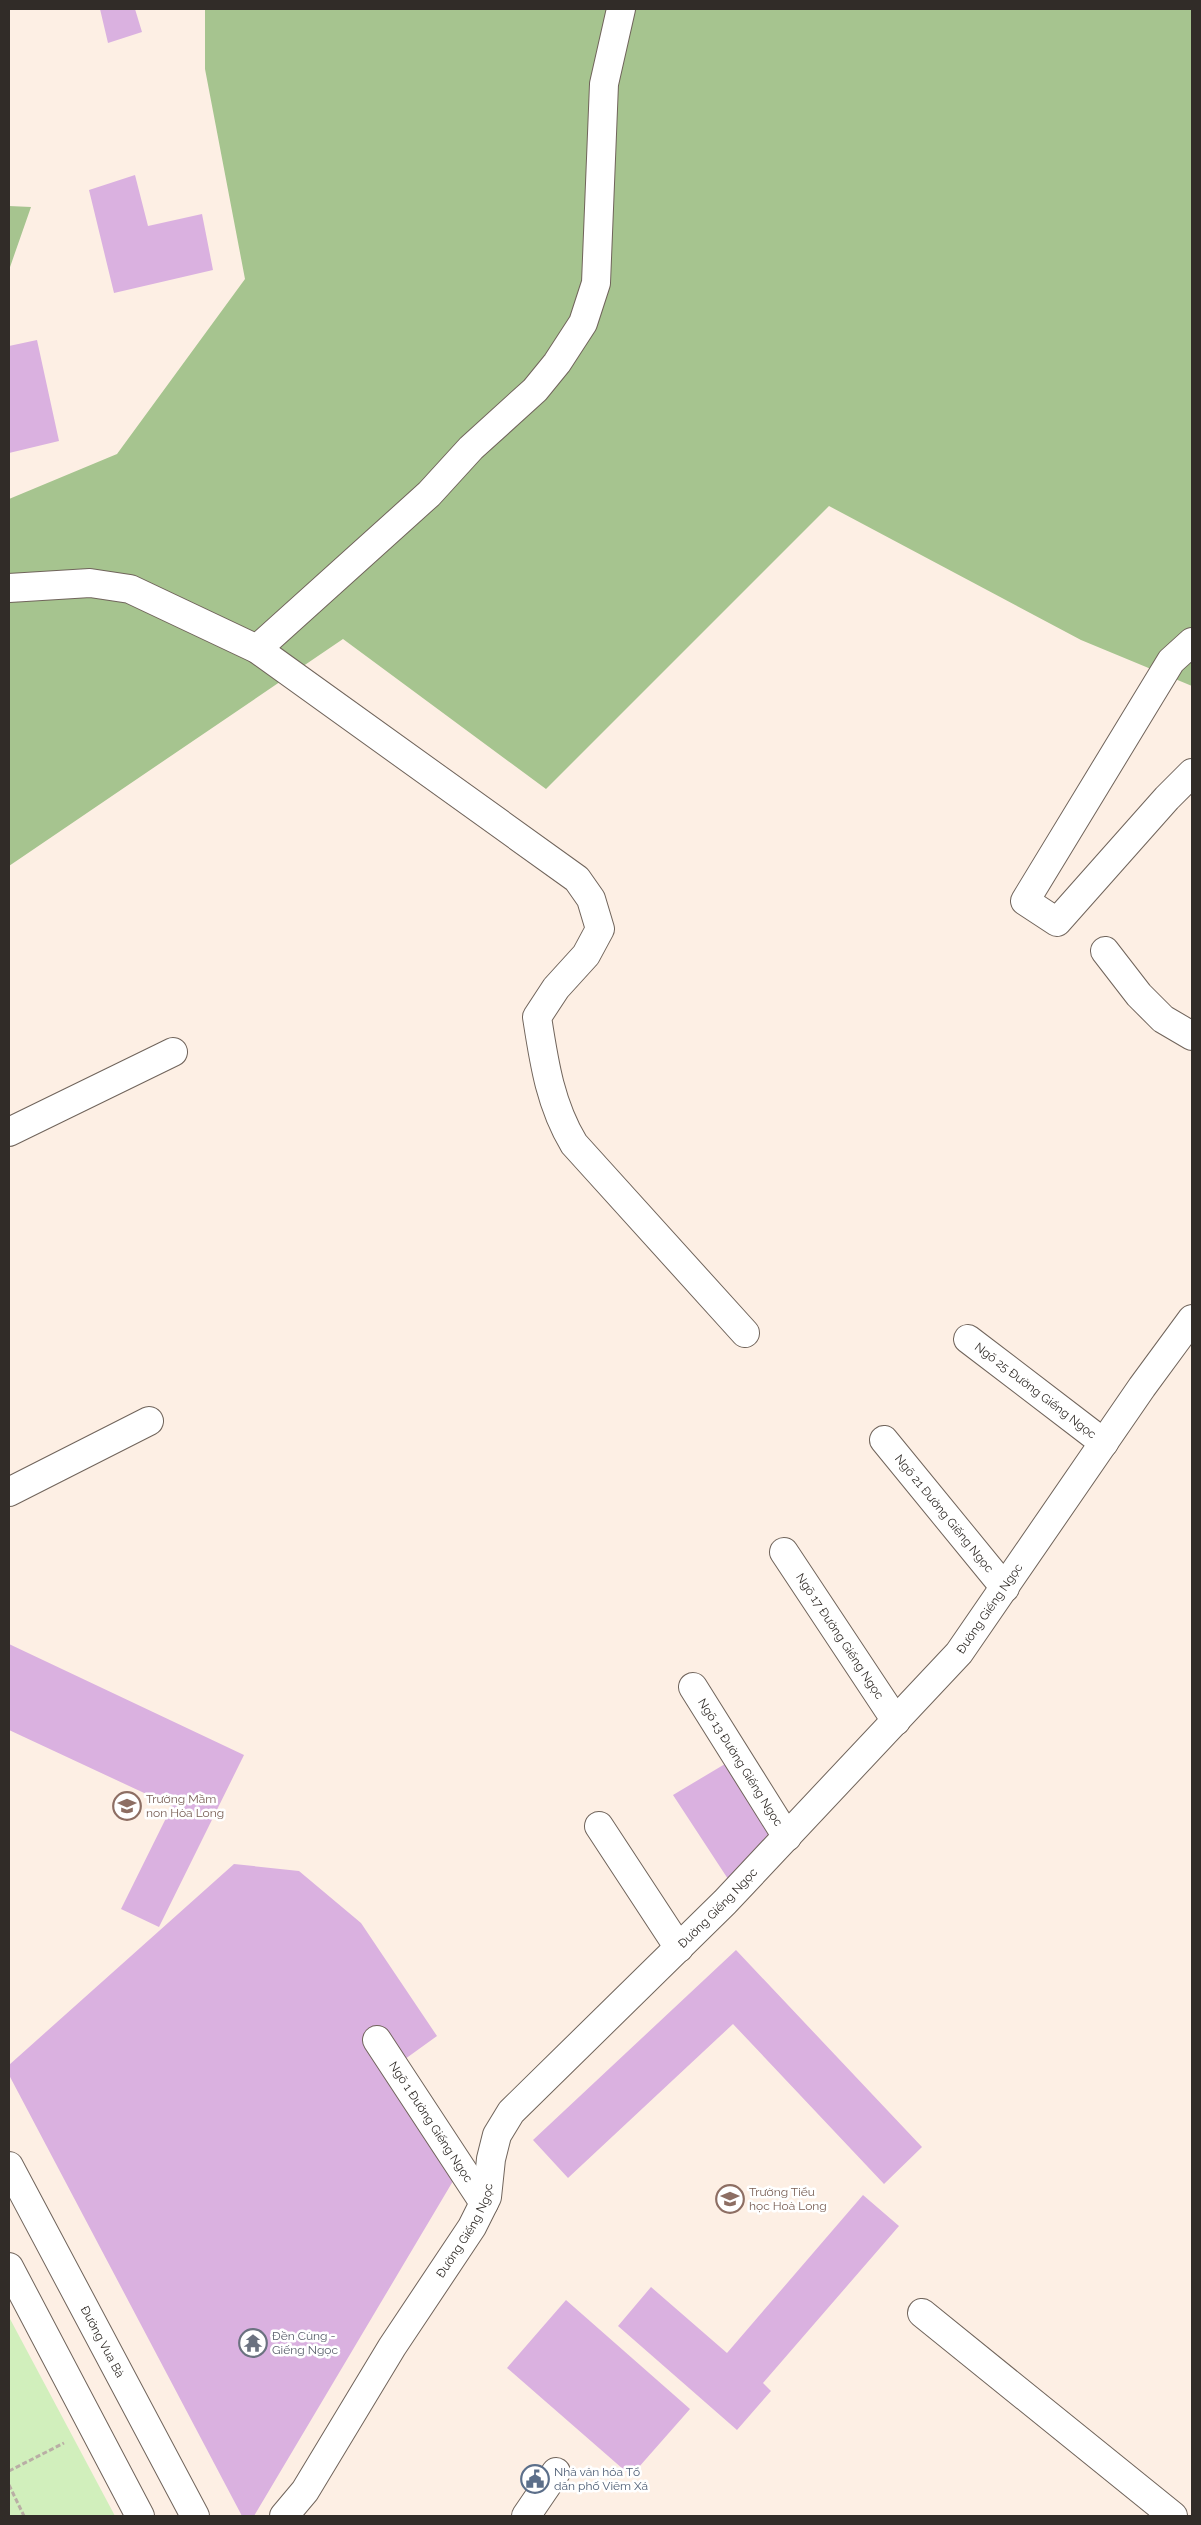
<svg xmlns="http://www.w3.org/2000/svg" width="1201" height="2525" viewBox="0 0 1201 2525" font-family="Raleway,sans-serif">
	<rect width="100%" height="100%" fill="#fdefe4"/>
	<!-- green -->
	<path fill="#d1efbc" d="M 9,2317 L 115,2516 L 9,2516 Z"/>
	<!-- forest -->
	<path fill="#a6c48f" d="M 205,9 L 1192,9 L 1192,686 L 1081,640 L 829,506 L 546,789 L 343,639 L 9,866 L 9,499 L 117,454 L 245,279 L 205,69 Z
		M 9,206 L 31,207 L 9,270 Z"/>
	<!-- building -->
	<path fill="#dab1e0" d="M 100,9 L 135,9 L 142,32 L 108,43 Z
		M 135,175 L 148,226 L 202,214 L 213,270 L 114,293 L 89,190 Z
		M 37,340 L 59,441 L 9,453 L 9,346 Z
		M 9,1644 L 244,1755 L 159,1927 L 121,1909 L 172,1806 L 9,1730 Z
		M 730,1761 L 777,1835 L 728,1879 L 673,1795 Z
		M 234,1864 L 299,1871 L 361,1923 L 437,2036 L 394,2067 L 459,2171 L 254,2516 L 242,2516 L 9,2075 L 9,2065 Z
		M 736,1950 L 922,2147 L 884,2184 L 733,2024 L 568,2178 L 533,2140 Z
		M 863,2195 L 899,2226 L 763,2383 L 771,2391 L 737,2430 L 618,2326 L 651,2287 L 727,2353 Z
		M 566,2300 L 690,2409 L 631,2476 L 507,2368 Z"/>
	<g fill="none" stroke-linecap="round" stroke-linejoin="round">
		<defs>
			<g id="minor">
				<path d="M 9,588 L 90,583 L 130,589 L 257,649 L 577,879 L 591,899 L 600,929 L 586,955 L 556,988 L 537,1017 C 544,1062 550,1104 574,1144 L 745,1333"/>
				<path d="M 1192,642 L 1171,661 L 1025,901 L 1057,922 L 1167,798 L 1192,773"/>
				<path d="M 257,649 L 429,494 L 471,448 L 535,390 L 557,363 L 583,323 L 596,283 L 604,84 L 621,9"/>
				<path d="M 1105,951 L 1139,995 L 1163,1019 L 1192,1036"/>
				<path d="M 9,1132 L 173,1052"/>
				<path id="s1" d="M 968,1339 L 1104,1443"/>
				<path id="s2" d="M 884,1440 L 1005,1588"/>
				<path d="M 9,1492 L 149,1421"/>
				<path id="s3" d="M 784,1552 L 896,1721"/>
				<path id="s4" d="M 693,1687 L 787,1837"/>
				<path d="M 599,1826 L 679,1948"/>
				<path id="s5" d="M 377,2040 L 484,2203"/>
				<path d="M 922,2313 L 1173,2516"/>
				<path d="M 526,2516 L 556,2472"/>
			</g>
			<g id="major">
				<path id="s6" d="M 9,2166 L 195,2516"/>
				<path d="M 9,2267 L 140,2516"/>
				<path id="s7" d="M 284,2516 L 305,2491 L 392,2347 L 472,2227 L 487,2197 L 491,2159 L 497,2135 L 511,2112 L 725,1902 L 959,1653 L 1142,1387 L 1192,1319"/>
			</g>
		</defs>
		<!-- minor casing -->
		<use href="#minor" stroke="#70645b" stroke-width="30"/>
		<!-- major casing -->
		<use href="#major" stroke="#70645b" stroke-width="30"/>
		<!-- path -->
		<path stroke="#b9aea5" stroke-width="3" stroke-dasharray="5 2.5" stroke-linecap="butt" d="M 9,2471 L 64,2443
			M 9,2485 L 24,2516"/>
		<!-- minor -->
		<use href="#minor" stroke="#fff" stroke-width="28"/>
		<!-- major -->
		<use href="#major" stroke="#fff" stroke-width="28"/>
	</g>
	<!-- icons -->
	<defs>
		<symbol id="school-ring" viewBox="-11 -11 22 22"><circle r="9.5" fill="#fff" stroke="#8d6e63" stroke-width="1.5"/><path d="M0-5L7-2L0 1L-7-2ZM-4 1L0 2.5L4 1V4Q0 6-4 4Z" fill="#8d6e63"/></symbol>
		<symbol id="temple-ring" viewBox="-11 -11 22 22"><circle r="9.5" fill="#fff" stroke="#6b7280" stroke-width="1.5"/><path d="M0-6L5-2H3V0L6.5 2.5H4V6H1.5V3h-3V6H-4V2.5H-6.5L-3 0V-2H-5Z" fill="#6b7280"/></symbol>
		<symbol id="civic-ring" viewBox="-11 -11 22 22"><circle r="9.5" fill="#fff" stroke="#5c6f8a" stroke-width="1.5"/><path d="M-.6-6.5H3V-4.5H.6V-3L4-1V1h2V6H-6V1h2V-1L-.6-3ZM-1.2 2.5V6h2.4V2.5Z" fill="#5c6f8a"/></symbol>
	</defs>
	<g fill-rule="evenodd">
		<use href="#school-ring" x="111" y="1790" width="32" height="32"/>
		<use href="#school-ring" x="714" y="2183" width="32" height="32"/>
		<use href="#temple-ring" x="237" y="2327" width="32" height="32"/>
		<use href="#civic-ring" x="519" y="2463" width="32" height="32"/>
	</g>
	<g text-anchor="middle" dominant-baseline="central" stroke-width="5" stroke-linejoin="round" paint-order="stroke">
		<!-- street labels -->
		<g font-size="12" fill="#312c28" stroke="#fff">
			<text stroke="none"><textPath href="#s1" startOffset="85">Ngõ 25 Đường Giếng Ngọc</textPath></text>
			<text stroke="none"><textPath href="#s2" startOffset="95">Ngõ 21 Đường Giếng Ngọc</textPath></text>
			<text stroke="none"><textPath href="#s7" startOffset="1164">Đường Giếng Ngọc</textPath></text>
			<text stroke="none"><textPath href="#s3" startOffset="101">Ngõ 17 Đường Giếng Ngọc</textPath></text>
			<text stroke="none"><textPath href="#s4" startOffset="89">Ngõ 13 Đường Giếng Ngọc</textPath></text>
			<text stroke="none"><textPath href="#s7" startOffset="759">Đường Giếng Ngọc</textPath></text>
			<text stroke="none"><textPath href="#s5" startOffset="98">Ngõ 1 Đường Giếng Ngọc</textPath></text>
			<text stroke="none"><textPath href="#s7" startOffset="339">Đường Giếng Ngọc</textPath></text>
			<text stroke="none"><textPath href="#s6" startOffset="199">Đường Vua Bà</textPath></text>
		</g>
		<!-- education labels -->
		<g font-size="12" fill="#785e54" stroke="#fff" text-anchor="start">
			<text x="146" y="1799">Trường Mầm<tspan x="146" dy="14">non Hòa Long</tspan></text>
			<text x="749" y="2192">Trường Tiểu<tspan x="749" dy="14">học Hoà Long</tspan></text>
		</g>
		<!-- worship labels -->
		<g font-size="12" fill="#5b616d" stroke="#fff" text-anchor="start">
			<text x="272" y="2336">Đền Cùng -<tspan x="272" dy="14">Giếng Ngọc</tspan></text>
		</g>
		<!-- service labels -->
		<g font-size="12" fill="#4e5e75" stroke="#fff" text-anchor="start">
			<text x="554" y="2472">Nhà văn hóa Tổ<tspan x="554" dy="14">dân phố Viêm Xá</tspan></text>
		</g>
	</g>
	<!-- border -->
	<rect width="1201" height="2525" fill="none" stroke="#312c28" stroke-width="20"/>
</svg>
